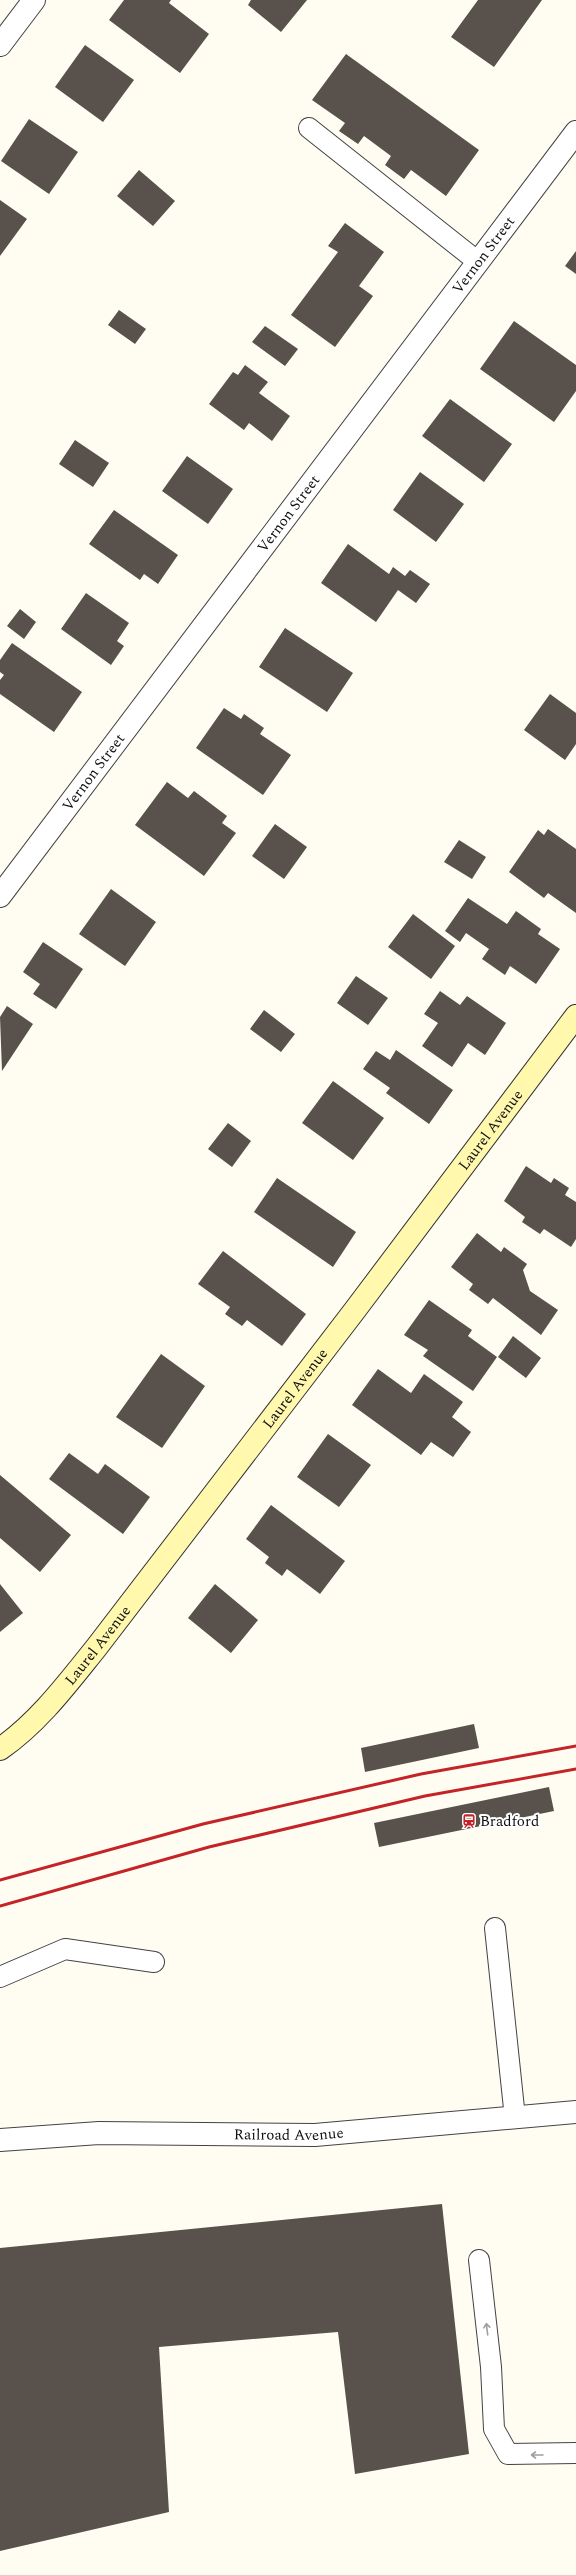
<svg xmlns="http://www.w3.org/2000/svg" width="576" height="2575" viewBox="0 0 576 2575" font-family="Spectral,serif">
	<rect width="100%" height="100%" fill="#fffdf2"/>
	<!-- building -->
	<path fill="#59514c" d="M 124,0 L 171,0 L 169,3 L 209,34 L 180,73 L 109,20 Z
		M 251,0 L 307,0 L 281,32 L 248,5 Z
		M 478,0 L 542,0 L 494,67 L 451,37 Z
		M 85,45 L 134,80 L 103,122 L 55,87 Z
		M 346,54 L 479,150 L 446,196 L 411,170 L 404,179 L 385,165 L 391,156 L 364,136 L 358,144 L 339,131 L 345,123 L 312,100 Z
		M 29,119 L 78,152 L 49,194 L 1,161 Z
		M 139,170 L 175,201 L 153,226 L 117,196 Z
		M 0,200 L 27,219 L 0,256 Z
		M 345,223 L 384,252 L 359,286 L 373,296 L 335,347 L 291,315 L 338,252 L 328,246 Z
		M 576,251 L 576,274 L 565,266 Z
		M 119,310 L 146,329 L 135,344 L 108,325 Z
		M 514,321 L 576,365 L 576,391 L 554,422 L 480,369 Z
		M 265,326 L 298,349 L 285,366 L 252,342 Z
		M 245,365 L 268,382 L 259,393 L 290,416 L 272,441 L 249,423 L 244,430 L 209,404 L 233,372 L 238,375 Z
		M 450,399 L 512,444 L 484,482 L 422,436 Z
		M 75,440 L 109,463 L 93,487 L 59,464 Z
		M 187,456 L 233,489 L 208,524 L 162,491 Z
		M 420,472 L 464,504 L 436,542 L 393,510 Z
		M 114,510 L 178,555 L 158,584 L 144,574 L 140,580 L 89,544 Z
		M 348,544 L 389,574 L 393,567 L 405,576 L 410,570 L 430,584 L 416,603 L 398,590 L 376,622 L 321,583 Z
		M 86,593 L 129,623 L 117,641 L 124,646 L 111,665 L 61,629 Z
		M 20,609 L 36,622 L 24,639 L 7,626 Z
		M 285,628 L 353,673 L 327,712 L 259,667 Z
		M 12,643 L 82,692 L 54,732 L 0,694 L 0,680 L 4,675 L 0,672 L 0,660 Z
		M 550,694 L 576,713 L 576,744 L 565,760 L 524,730 Z
		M 224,708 L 241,719 L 244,714 L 264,728 L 260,734 L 291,755 L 263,795 L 196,748 Z
		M 167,782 L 188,798 L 194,791 L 227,816 L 222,823 L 236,833 L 204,876 L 135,825 Z
		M 275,824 L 307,847 L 284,879 L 252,856 Z
		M 548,829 L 576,849 L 576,913 L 548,893 L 544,898 L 509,872 L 538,830 L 544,835 Z
		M 459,840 L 486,857 L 472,879 L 444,862 Z
		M 111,889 L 156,922 L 125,966 L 79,934 Z
		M 468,898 L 507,924 L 516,911 L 541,929 L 538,934 L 560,949 L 536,984 L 510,966 L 505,975 L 482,959 L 489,949 L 466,933 L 460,942 L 445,931 Z
		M 413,914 L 455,946 L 431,979 L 388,947 Z
		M 43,942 L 83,969 L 56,1009 L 33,994 L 40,984 L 23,972 Z
		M 356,976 L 388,998 L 368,1025 L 337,1003 Z
		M 440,991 L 460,1005 L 467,996 L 506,1023 L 485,1055 L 468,1043 L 452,1067 L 422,1046 L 438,1023 L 424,1014 Z
		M 7,1006 L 33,1024 L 2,1071 L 0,1017 Z
		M 264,1010 L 295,1034 L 281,1052 L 250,1029 Z
		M 396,1050 L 453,1090 L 429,1124 L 386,1093 L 390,1088 L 363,1069 L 376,1051 L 390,1060 Z
		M 333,1081 L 384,1118 L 353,1160 L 302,1123 Z
		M 228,1123 L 251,1141 L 232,1167 L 208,1149 Z
		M 526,1166 L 551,1183 L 554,1178 L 569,1188 L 565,1195 L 576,1202 L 576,1239 L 571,1247 L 544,1229 L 540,1234 L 522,1222 L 525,1217 L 504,1201 Z
		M 277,1178 L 356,1232 L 333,1267 L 254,1212 Z
		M 477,1233 L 501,1252 L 504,1247 L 527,1264 L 523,1270 L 530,1291 L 558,1310 L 541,1335 L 493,1298 L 488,1304 L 469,1290 L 473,1284 L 451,1267 Z
		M 223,1251 L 306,1314 L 282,1346 L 247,1320 L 242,1326 L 225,1314 L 230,1307 L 198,1284 Z
		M 429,1300 L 472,1330 L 468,1336 L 497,1357 L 473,1391 L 423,1356 L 428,1350 L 404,1335 Z
		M 513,1336 L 541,1358 L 526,1378 L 498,1357 Z
		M 161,1354 L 205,1386 L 162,1448 L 116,1417 Z
		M 378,1369 L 411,1393 L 424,1374 L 463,1402 L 452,1417 L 471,1432 L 453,1457 L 431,1442 L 421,1455 L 352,1405 Z
		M 328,1434 L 371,1465 L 339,1507 L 297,1477 Z
		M 69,1453 L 98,1474 L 105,1464 L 150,1497 L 123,1534 L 49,1479 Z
		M 0,1475 L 71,1535 L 40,1572 L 0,1538 Z
		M 271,1505 L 345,1561 L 320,1594 L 287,1569 L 282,1576 L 265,1563 L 269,1557 L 246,1539 Z
		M 0,1584 L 23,1613 L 0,1632 Z
		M 215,1584 L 258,1620 L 231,1653 L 188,1618 Z
		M 474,1724 L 479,1748 L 365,1772 L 361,1748 Z
		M 549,1787 L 554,1811 L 379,1847 L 374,1823 Z
		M 442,2204 L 469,2454 L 355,2474 L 338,2332 L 159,2347 L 169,2512 L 0,2551 L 0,2248 Z"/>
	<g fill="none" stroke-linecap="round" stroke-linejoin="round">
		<defs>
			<path id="lane" d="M 309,128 L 477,261
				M 495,1928 L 515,2118
				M 0,1977 L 65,1949 L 154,1962
				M 479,2260 L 491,2367 L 494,2429 L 508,2454 L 576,2453"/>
			<g id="street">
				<path d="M 0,45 L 34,0"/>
				<path id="s1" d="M 0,896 L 576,132"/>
				<path id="s2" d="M 0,2140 L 99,2133 L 315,2135 L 576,2112"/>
			</g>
			<g id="secondary">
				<path id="s3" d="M 0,1749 C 38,1723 67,1684 96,1648 L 355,1310 L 576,1016"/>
			</g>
		</defs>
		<!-- lane casing -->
		<use href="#lane" stroke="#434343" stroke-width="22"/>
		<!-- street casing -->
		<use href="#street" stroke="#434343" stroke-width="24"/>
		<!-- secondary casing -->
		<use href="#secondary" stroke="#323232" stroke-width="24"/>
		<!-- lane -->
		<use href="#lane" stroke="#fff" stroke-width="20"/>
		<!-- street -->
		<use href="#street" stroke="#fff" stroke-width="22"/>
		<!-- secondary -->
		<use href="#secondary" stroke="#fff8ad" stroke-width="22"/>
		<!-- rail -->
		<path stroke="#c42427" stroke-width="3" d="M 0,1880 L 203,1824 L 421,1774 L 576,1746
			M 0,1906 L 209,1847 L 425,1796 L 576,1769"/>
	</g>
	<!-- one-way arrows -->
	<defs><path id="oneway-shaft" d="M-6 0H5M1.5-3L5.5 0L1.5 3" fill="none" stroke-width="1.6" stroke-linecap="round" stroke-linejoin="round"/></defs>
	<g stroke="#9f9f9f">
		<use href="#oneway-shaft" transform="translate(487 2329) rotate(-97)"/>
		<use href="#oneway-shaft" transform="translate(537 2455) rotate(-180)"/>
	</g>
	<!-- icons -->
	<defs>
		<symbol id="station-bare" viewBox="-9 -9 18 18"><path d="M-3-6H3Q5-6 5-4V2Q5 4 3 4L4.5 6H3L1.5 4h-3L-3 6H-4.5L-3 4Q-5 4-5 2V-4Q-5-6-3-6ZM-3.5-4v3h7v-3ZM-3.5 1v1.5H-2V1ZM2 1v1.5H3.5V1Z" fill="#c42427" stroke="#fff" stroke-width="2.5" paint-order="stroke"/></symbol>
	</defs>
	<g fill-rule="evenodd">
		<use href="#station-bare" x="459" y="1811" width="20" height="20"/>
	</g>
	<g text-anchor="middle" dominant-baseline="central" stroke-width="4" stroke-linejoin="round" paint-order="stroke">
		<!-- street labels -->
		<g font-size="15" fill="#101010" stroke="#fff">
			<text stroke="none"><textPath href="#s1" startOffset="803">Vernon Street</textPath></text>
			<text stroke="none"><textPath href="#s1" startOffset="479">Vernon Street</textPath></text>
			<text stroke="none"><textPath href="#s1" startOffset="155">Vernon Street</textPath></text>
			<text stroke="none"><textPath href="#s3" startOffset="791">Laurel Avenue</textPath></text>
			<text stroke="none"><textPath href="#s3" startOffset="467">Laurel Avenue</textPath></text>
			<text stroke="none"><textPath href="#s3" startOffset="143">Laurel Avenue</textPath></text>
			<text stroke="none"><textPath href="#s2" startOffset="289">Railroad Avenue</textPath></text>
		</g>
		<!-- poi labels -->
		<g font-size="15" fill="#101010" stroke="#fff" text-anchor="start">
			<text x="480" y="1821">Bradford</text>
		</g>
	</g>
</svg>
